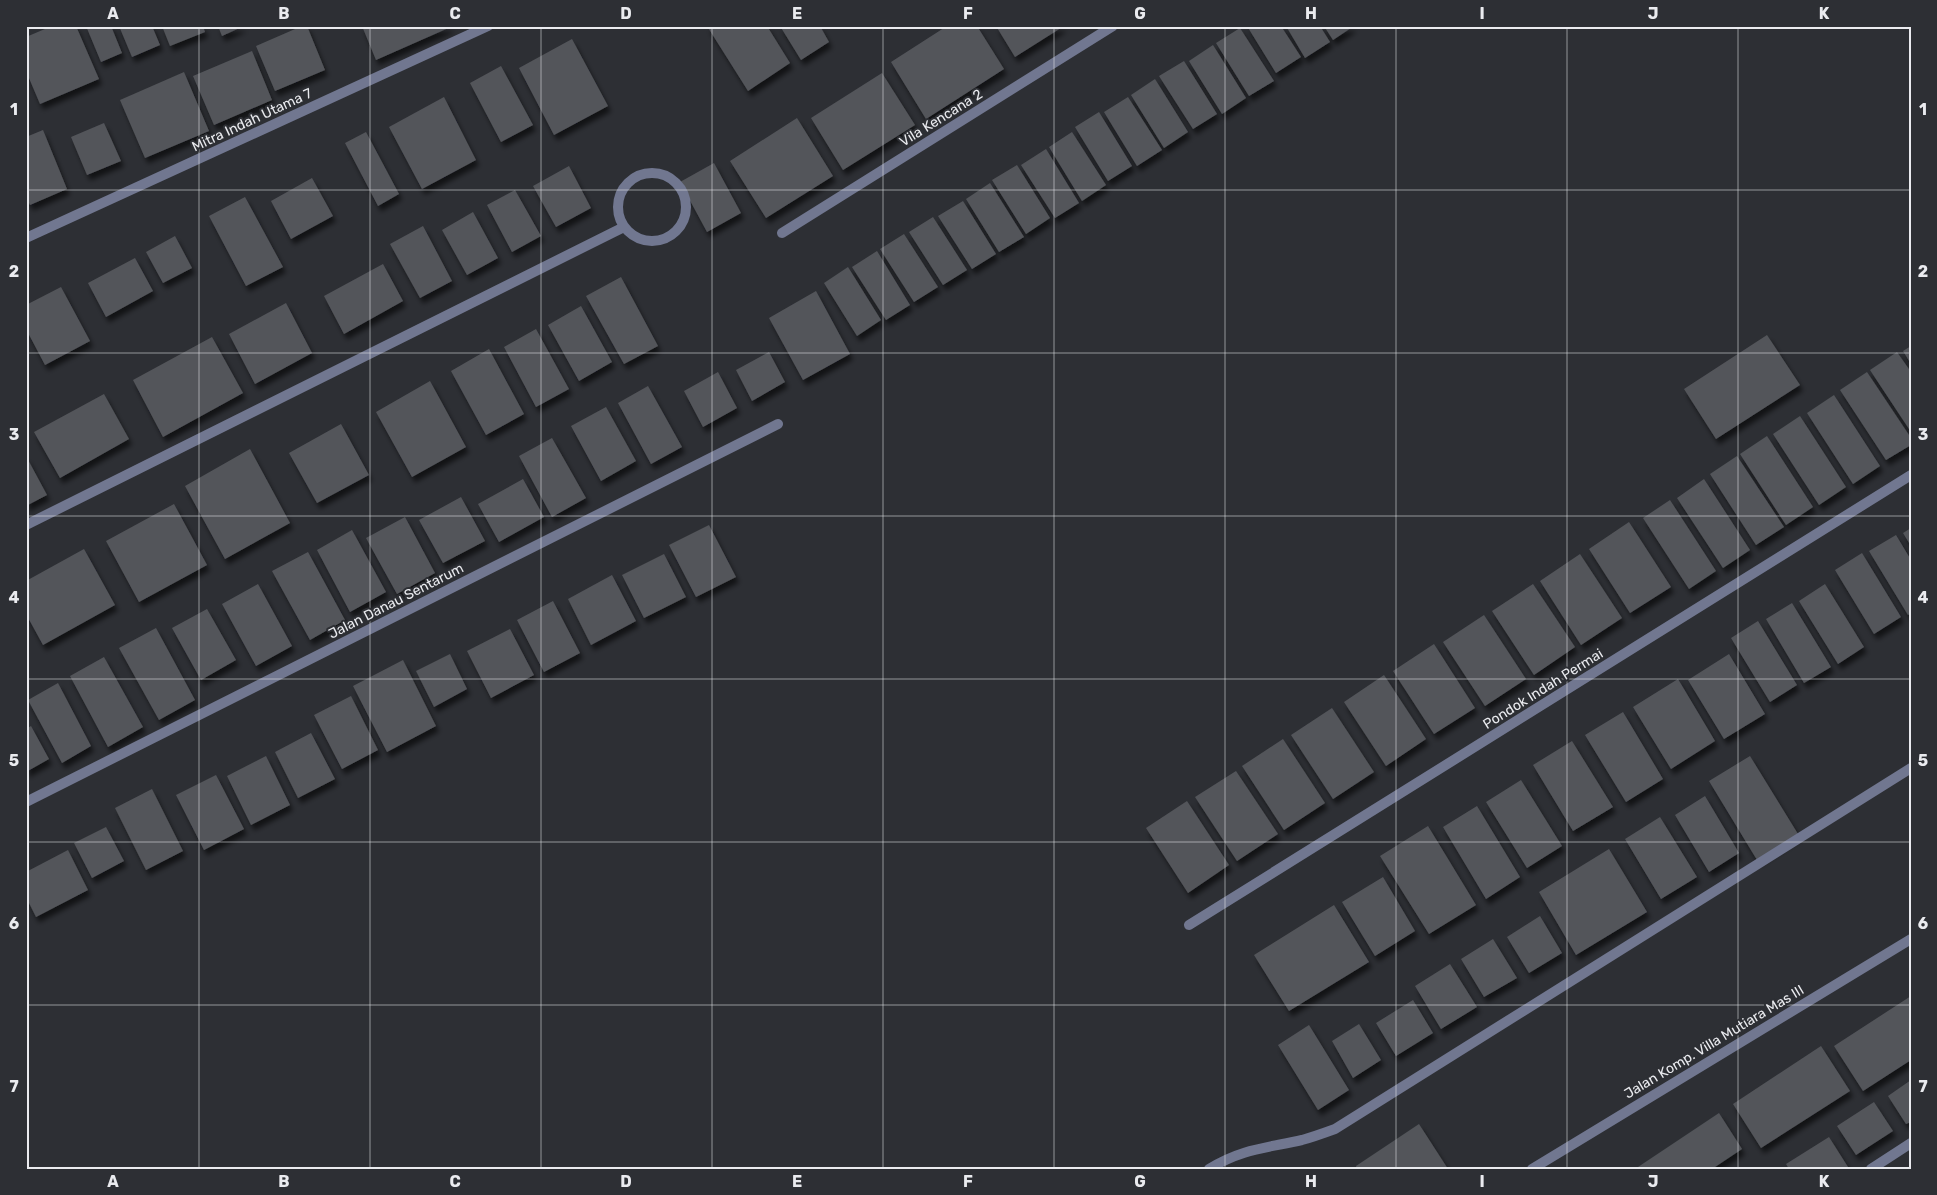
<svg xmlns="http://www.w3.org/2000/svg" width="1937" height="1195" viewBox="0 0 1937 1195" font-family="Rubik,sans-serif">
	<defs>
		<filter id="shadow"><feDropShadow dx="3" dy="5.5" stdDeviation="2.5" flood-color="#0009"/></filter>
	</defs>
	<rect width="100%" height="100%" fill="#2d2f34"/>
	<!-- building -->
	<path fill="#53555a" filter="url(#shadow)" d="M 52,26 L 76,26 L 99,79 L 40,104 L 26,71 L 26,37 Z
		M 86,26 L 111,26 L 122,53 L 101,62 Z
		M 119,26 L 152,26 L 160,45 L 132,57 Z
		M 162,26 L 203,26 L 205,32 L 170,46 Z
		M 218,26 L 244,26 L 222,36 Z
		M 302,26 L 307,26 L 325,70 L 275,91 L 256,46 Z
		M 362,26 L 453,26 L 376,60 Z
		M 707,26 L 767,26 L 790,63 L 748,91 Z
		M 780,26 L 820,26 L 829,42 L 801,60 Z
		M 947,26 L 977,26 L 1004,69 L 926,119 L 891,62 Z
		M 996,26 L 1064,26 L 1015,57 Z
		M 1247,26 L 1281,26 L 1301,57 L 1276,73 Z
		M 1286,26 L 1320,26 L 1330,42 L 1305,58 Z
		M 1324,26 L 1354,26 L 1333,40 Z
		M 1240,28 L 1274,81 L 1249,96 L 1216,43 Z
		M 572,39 L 608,106 L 554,135 L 519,68 Z
		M 1213,45 L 1246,98 L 1222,114 L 1189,61 Z
		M 252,51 L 272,100 L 214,125 L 193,76 Z
		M 1184,61 L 1217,114 L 1193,129 L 1159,76 Z
		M 501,66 L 533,125 L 501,142 L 470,83 Z
		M 184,72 L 209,131 L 145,158 L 120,100 Z
		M 882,73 L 915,125 L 843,170 L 811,118 Z
		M 1155,79 L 1188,132 L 1164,148 L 1131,95 Z
		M 444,97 L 476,160 L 422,189 L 389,127 Z
		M 1128,97 L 1162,150 L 1137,166 L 1104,112 Z
		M 1099,112 L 1132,166 L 1108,181 L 1075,127 Z
		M 797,118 L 833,176 L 766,218 L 730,161 Z
		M 104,123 L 121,161 L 87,175 L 71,137 Z
		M 43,130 L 67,189 L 30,205 L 26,197 L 26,137 Z
		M 366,132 L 399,194 L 378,206 L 345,143 Z
		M 1072,132 L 1106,185 L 1082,201 L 1049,147 Z
		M 1046,149 L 1079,203 L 1055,218 L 1021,165 Z
		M 714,163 L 741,213 L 707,232 L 680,182 Z
		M 1017,165 L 1050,218 L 1026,234 L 992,180 Z
		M 569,166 L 591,208 L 556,227 L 533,186 Z
		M 312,178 L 333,216 L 291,239 L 271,201 Z
		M 990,183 L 1024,237 L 999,252 L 966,199 Z
		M 515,190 L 541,236 L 512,252 L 487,205 Z
		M 245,197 L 283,267 L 246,286 L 209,216 Z
		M 963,201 L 996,254 L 972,269 L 938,216 Z
		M 473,212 L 498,258 L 467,275 L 442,230 Z
		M 933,217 L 967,270 L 943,285 L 909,232 Z
		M 423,226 L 452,281 L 420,298 L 390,244 Z
		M 904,234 L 938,287 L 914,302 L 880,249 Z
		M 175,236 L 192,268 L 163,283 L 146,252 Z
		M 877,251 L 910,305 L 886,320 L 852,267 Z
		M 135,258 L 153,291 L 106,317 L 88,283 Z
		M 383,264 L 403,301 L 344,334 L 324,296 Z
		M 848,267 L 881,320 L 857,336 L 824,283 Z
		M 621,277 L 658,346 L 624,364 L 586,296 Z
		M 61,287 L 90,341 L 45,365 L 26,329 L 26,305 Z
		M 816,291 L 850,354 L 803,380 L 769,318 Z
		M 286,303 L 312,353 L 255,384 L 229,334 Z
		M 581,306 L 612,362 L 579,381 L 548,325 Z
		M 536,329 L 569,389 L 536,407 L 504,347 Z
		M 1767,335 L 1800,385 L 1716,439 L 1684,389 Z
		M 212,337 L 243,393 L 163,437 L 133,380 Z
		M 1911,346 L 1911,364 L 1903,351 Z
		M 489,349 L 524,414 L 486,435 L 451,371 Z
		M 769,352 L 785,382 L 752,401 L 736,370 Z
		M 1897,352 L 1911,372 L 1911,432 L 1870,370 Z
		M 718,372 L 737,408 L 703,427 L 684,391 Z
		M 1867,372 L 1911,438 L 1911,445 L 1886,460 L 1840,390 Z
		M 430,381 L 466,447 L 412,477 L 376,412 Z
		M 648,386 L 682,447 L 651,464 L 618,403 Z
		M 104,394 L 129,439 L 60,478 L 34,432 Z
		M 1834,395 L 1880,466 L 1853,484 L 1807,413 Z
		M 606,407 L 636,461 L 601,481 L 571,426 Z
		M 1800,416 L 1846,487 L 1819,505 L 1773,434 Z
		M 341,424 L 369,475 L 317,503 L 289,453 Z
		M 1767,436 L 1813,507 L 1786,525 L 1740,454 Z
		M 552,438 L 586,498 L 552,517 L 519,456 Z
		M 250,449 L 290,523 L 225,559 L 185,486 Z
		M 26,456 L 47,495 L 26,506 Z
		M 1737,456 L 1784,527 L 1756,545 L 1710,474 Z
		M 523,479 L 544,517 L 499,542 L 478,504 Z
		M 1704,479 L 1750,550 L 1723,568 L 1677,498 Z
		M 461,497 L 485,541 L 443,563 L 419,520 Z
		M 1670,500 L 1716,571 L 1689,589 L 1643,518 Z
		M 174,504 L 207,565 L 139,602 L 106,541 Z
		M 405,517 L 435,573 L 397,594 L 366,538 Z
		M 1629,522 L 1671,587 L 1630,613 L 1589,549 Z
		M 709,525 L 736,577 L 696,597 L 669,545 Z
		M 1911,528 L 1911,546 L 1903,533 Z
		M 352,530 L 386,592 L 350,612 L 317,550 Z
		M 1896,535 L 1911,560 L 1911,613 L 1908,615 L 1869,551 Z
		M 84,549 L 115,605 L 43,645 L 26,614 L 26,581 Z
		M 308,552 L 345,620 L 310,640 L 272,571 Z
		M 1862,553 L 1901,617 L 1874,634 L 1835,570 Z
		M 664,554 L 686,597 L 644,618 L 622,575 Z
		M 1580,554 L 1622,618 L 1581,645 L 1540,581 Z
		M 612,575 L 636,621 L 591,645 L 568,599 Z
		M 258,584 L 292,646 L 256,666 L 222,604 Z
		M 1533,584 L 1575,647 L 1534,675 L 1492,611 Z
		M 1825,584 L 1864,647 L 1838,664 L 1799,601 Z
		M 553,601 L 580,653 L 544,672 L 517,620 Z
		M 1792,603 L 1831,667 L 1804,683 L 1766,619 Z
		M 207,609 L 236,660 L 201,680 L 172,628 Z
		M 1484,615 L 1526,679 L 1485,706 L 1443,642 Z
		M 1758,621 L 1797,685 L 1770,702 L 1731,638 Z
		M 156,628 L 195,700 L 159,720 L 119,648 Z
		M 510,629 L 534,675 L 491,698 L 467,651 Z
		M 1434,644 L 1475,708 L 1434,734 L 1393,671 Z
		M 450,654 L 467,689 L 434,707 L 416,671 Z
		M 1729,654 L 1765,714 L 1724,739 L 1688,680 Z
		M 104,657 L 143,727 L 108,747 L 70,676 Z
		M 403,660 L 436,726 L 387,752 L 353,686 Z
		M 1384,675 L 1426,739 L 1386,766 L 1344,702 Z
		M 1678,679 L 1715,741 L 1671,769 L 1633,707 Z
		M 58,683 L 91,746 L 62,763 L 28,700 Z
		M 351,696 L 378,750 L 342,769 L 314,715 Z
		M 1332,708 L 1374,772 L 1333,799 L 1291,735 Z
		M 1623,712 L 1663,779 L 1626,802 L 1585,735 Z
		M 31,726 L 49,759 L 26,772 L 26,729 Z
		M 311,733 L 335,779 L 298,798 L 275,752 Z
		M 1283,739 L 1325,803 L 1284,830 L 1242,766 Z
		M 1572,741 L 1613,807 L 1573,831 L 1533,765 Z
		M 266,756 L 290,805 L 251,825 L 227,776 Z
		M 1750,756 L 1798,834 L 1757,860 L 1709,781 Z
		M 1236,771 L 1278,834 L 1237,861 L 1195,797 Z
		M 216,775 L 244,829 L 204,850 L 176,795 Z
		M 1521,780 L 1562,846 L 1527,868 L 1486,802 Z
		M 152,789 L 183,851 L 146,870 L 115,808 Z
		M 1705,796 L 1739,853 L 1709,872 L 1675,815 Z
		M 1187,801 L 1229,865 L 1188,893 L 1146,828 Z
		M 1477,806 L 1520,877 L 1486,899 L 1443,827 Z
		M 1660,817 L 1697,877 L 1661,899 L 1625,839 Z
		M 1428,826 L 1476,905 L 1429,934 L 1380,856 Z
		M 106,827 L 124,861 L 92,878 L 74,843 Z
		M 1609,849 L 1647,912 L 1576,955 L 1539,892 Z
		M 68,850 L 88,890 L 36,917 L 26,897 L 26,872 Z
		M 1383,877 L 1415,931 L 1375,956 L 1342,902 Z
		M 1334,905 L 1369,962 L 1289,1011 L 1254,955 Z
		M 1540,916 L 1562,953 L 1529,973 L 1507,937 Z
		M 1493,939 L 1517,978 L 1484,997 L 1461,959 Z
		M 1450,964 L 1477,1007 L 1441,1029 L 1415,986 Z
		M 1911,996 L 1911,1060 L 1863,1091 L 1834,1046 Z
		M 1413,1000 L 1433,1033 L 1396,1056 L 1376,1023 Z
		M 1359,1024 L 1381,1060 L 1353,1078 L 1332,1041 Z
		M 1309,1025 L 1349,1090 L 1318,1110 L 1278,1045 Z
		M 1821,1046 L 1850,1091 L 1761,1148 L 1733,1104 Z
		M 1911,1080 L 1911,1122 L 1906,1124 L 1888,1096 Z
		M 1874,1102 L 1893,1131 L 1856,1155 L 1837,1126 Z
		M 1719,1113 L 1742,1149 L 1712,1169 L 1635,1169 Z
		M 1419,1124 L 1448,1169 L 1357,1169 L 1356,1166 Z
		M 1829,1137 L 1848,1167 L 1846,1169 L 1789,1169 L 1786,1164 Z"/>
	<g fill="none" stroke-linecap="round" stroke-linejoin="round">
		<!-- minor -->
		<path stroke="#717790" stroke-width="10" d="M618 207a34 34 0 1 1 68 0a34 34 0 1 1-68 0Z
			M 782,233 L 1113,26
			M 26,238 L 488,26
			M 26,525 L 624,227
			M 26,802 L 778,424
			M 1189,925 L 1911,475
			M 1209,1169 C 1241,1149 1266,1148 1302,1140 C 1313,1137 1324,1133 1335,1129 L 1911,768
			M 1532,1169 L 1911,939
			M 1871,1169 L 1911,1143"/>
	</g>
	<!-- grid -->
	<path fill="none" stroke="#eaebef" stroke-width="1" stroke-opacity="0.55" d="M 199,26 L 199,1169M 370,26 L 370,1169M 541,26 L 541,1169M 712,26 L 712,1169M 883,26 L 883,1169M 1054,26 L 1054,1169M 1225,26 L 1225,1169M 1396,26 L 1396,1169M 1567,26 L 1567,1169M 1738,26 L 1738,1169M 26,190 L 1911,190M 26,353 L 1911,353M 26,516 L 1911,516M 26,679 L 1911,679M 26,842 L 1911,842M 26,1005 L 1911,1005"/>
	<g text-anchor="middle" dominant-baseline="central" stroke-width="4" stroke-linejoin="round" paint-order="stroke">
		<!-- street labels -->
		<g font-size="14" fill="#eaebef" stroke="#2d2f34">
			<text transform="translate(941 118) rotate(-32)">Vila Kencana 2</text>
			<text transform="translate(252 120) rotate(-25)">Mitra Indah Utama 7</text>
			<text transform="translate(396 601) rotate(-27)">Jalan Danau Sentarum</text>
			<text transform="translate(1543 689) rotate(-32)">Pondok Indah Permai</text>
			<text transform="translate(1714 1042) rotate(-31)">Jalan Komp. Villa Mutiara Mas III</text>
		</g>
	</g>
	<!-- border -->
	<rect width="1937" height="1195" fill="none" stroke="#2d2f34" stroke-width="55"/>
	<rect x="28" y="28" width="1882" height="1140" fill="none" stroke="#eaebef" stroke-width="2"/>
	<g font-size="16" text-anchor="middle" font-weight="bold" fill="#eaebef">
		<text x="113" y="19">A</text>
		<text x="284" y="19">B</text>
		<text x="455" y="19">C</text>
		<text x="626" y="19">D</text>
		<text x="797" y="19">E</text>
		<text x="968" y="19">F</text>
		<text x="1140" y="19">G</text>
		<text x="1311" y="19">H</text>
		<text x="1482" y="19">I</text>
		<text x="1653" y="19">J</text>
		<text x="1824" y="19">K</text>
		<text x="14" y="115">1</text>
		<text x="1923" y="115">1</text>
		<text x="14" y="277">2</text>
		<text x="1923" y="277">2</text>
		<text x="14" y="440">3</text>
		<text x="1923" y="440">3</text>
		<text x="14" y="603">4</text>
		<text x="1923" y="603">4</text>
		<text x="14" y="766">5</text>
		<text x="1923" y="766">5</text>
		<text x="14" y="929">6</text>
		<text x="1923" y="929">6</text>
		<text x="14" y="1092">7</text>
		<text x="1923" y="1092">7</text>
		<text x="113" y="1187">A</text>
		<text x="284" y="1187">B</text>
		<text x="455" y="1187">C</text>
		<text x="626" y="1187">D</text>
		<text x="797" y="1187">E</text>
		<text x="968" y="1187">F</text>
		<text x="1140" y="1187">G</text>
		<text x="1311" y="1187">H</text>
		<text x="1482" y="1187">I</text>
		<text x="1653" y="1187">J</text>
		<text x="1824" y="1187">K</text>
	</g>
</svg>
